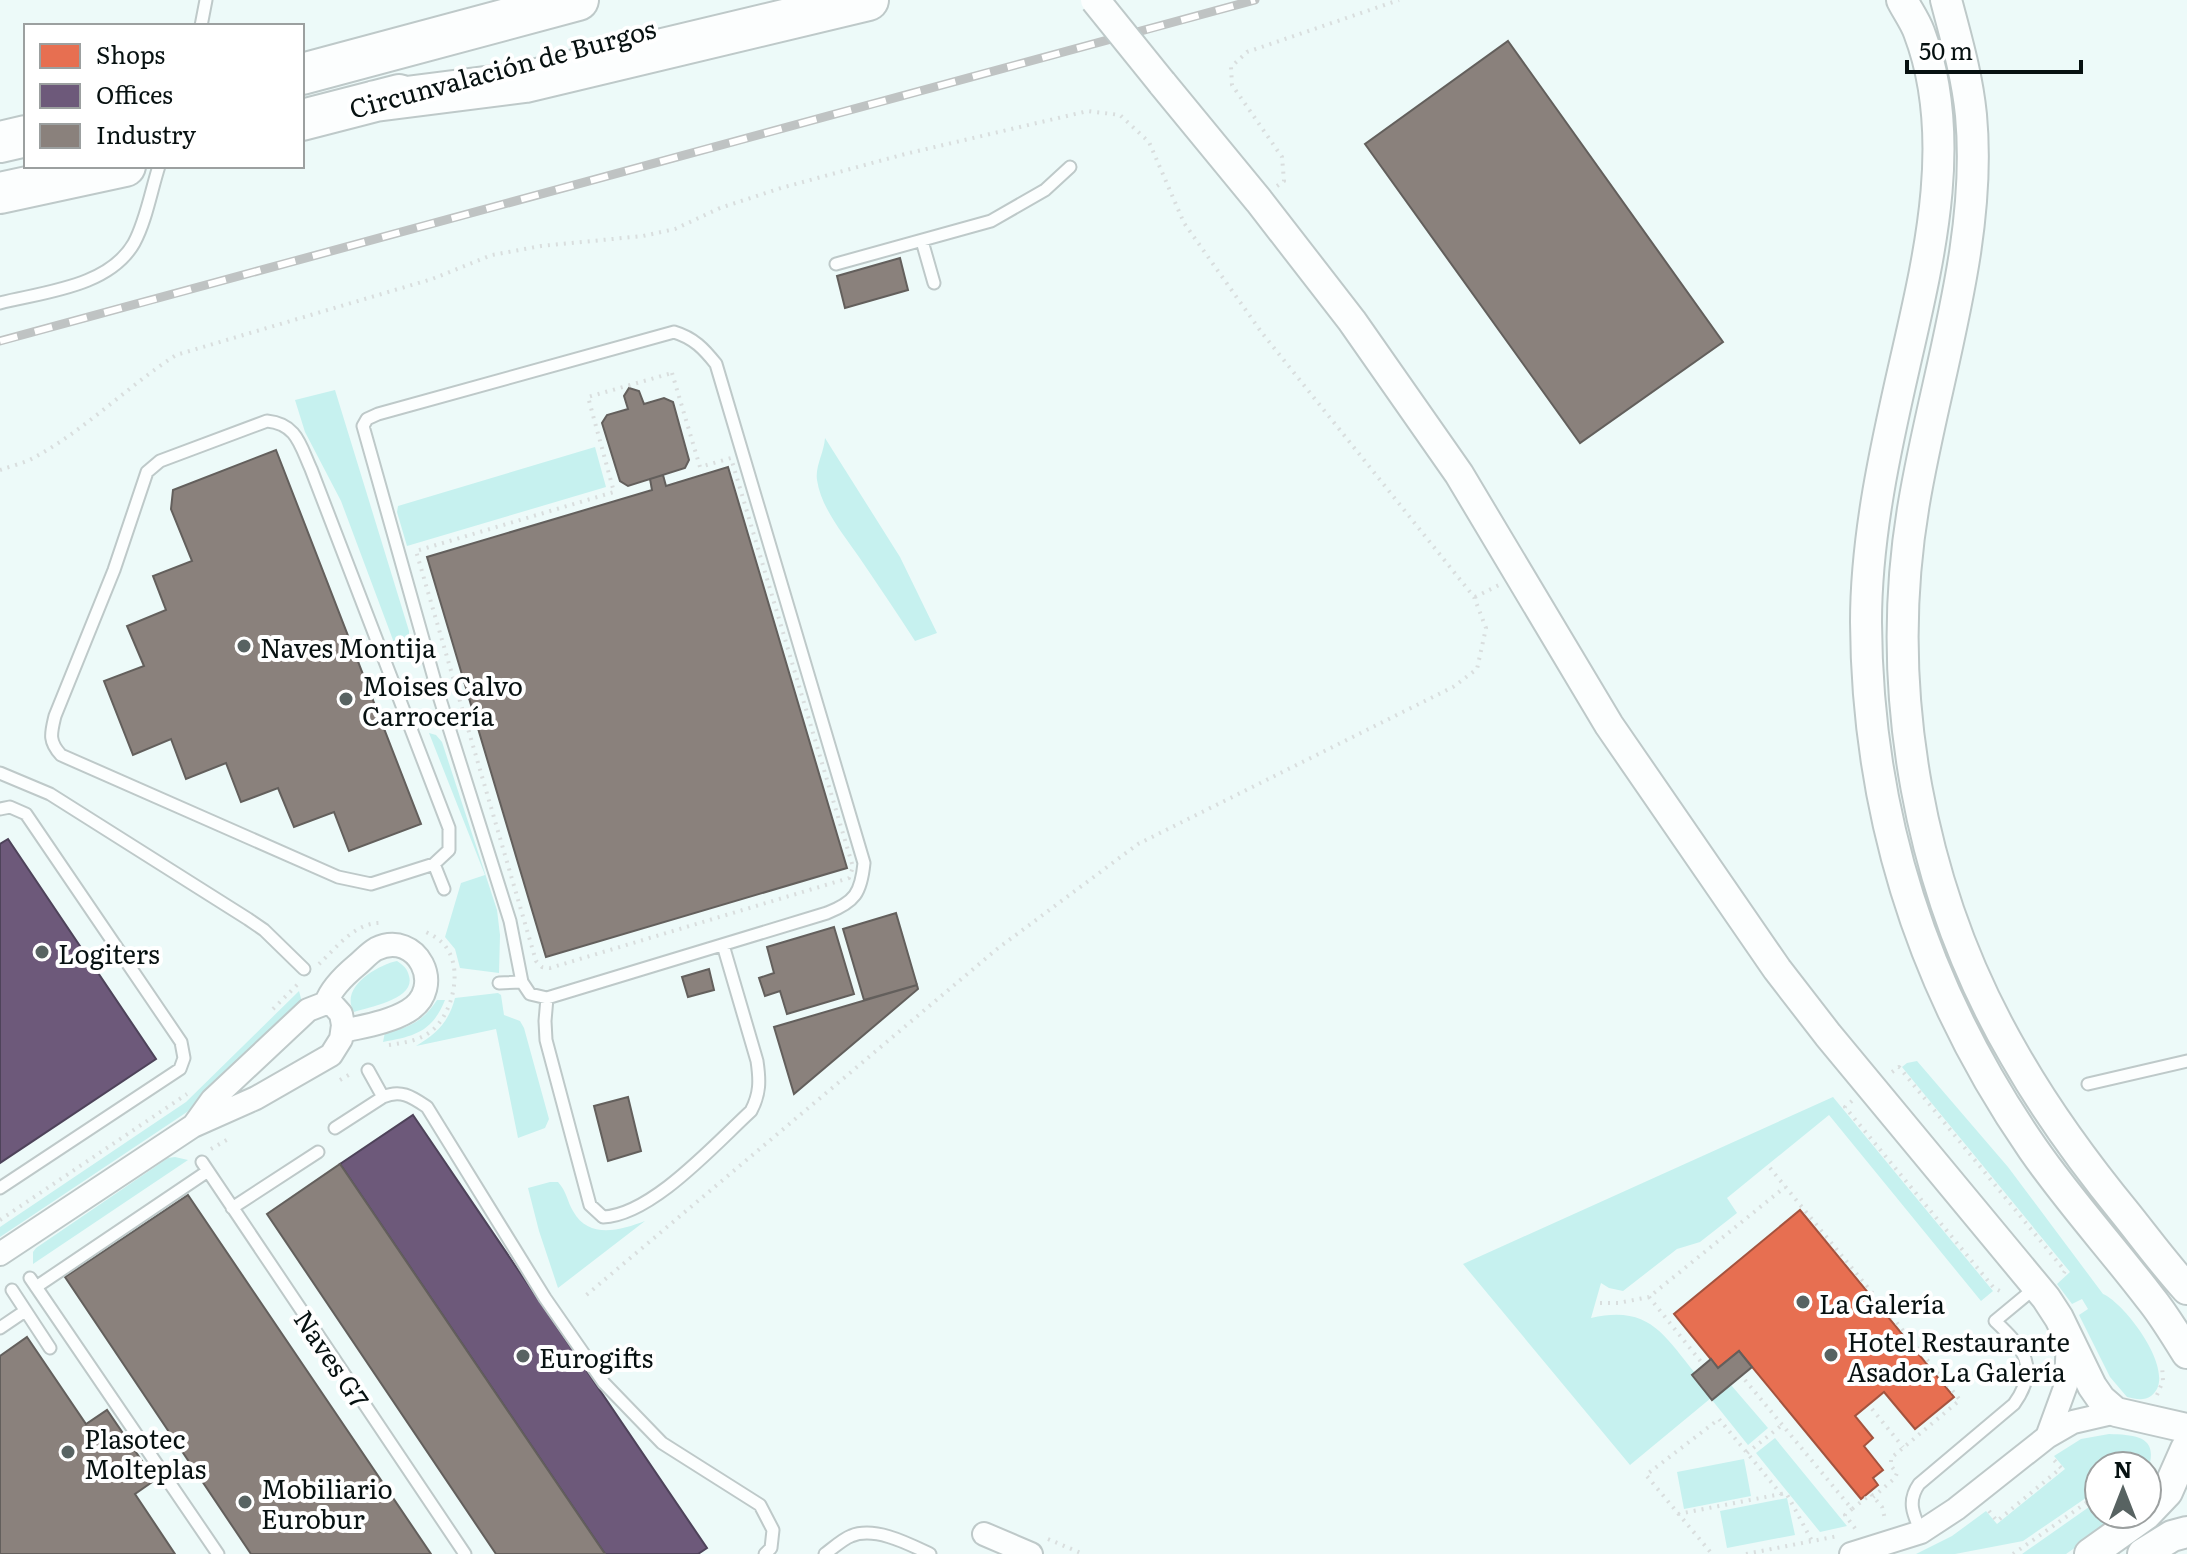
<svg xmlns="http://www.w3.org/2000/svg" width="2187" height="1554" viewBox="0 0 2187 1554" font-family="Literata,serif">
	<rect width="100%" height="100%" fill="#edfaf9"/>
	<!-- green -->
	<path fill="#c6f1ef" d="M 335,390 L 409,631 L 409,644 L 396,648 L 341,501 L 305,432 L 295,400 Z
		M 825,438 L 900,557 L 937,633 L 915,641 C 897,613 878,585 859,557 C 844,535 821,508 817,480 C 815,466 824,453 825,438 Z
		M 595,447 L 606,487 L 407,546 L 397,512 L 398,506 Z
		M 429,733 L 436,735 L 442,742 L 497,910 L 500,935 L 499,973 L 460,968 L 455,949 L 445,937 L 461,883 L 485,875 Z
		M 397,961 C 403,965 407,968 409,976 C 416,999 370,1007 354,1012 C 339,988 377,965 397,961 Z
		M 299,991 L 302,1002 L 187,1112 L 0,1237 L 0,1227 L 186,1102 Z
		M 498,993 L 501,995 L 504,1015 L 520,1021 L 524,1028 L 549,1119 L 545,1128 L 518,1138 L 496,1029 L 416,1046 C 436,1034 449,1022 455,998 Z
		M 437,1000 L 445,1000 C 432,1032 415,1036 383,1042 L 385,1032 C 410,1028 423,1021 437,1000 Z
		M 1917,1061 L 2008,1167 L 2103,1294 C 2125,1303 2180,1375 2151,1396 C 2144,1401 2135,1399 2127,1397 L 2110,1377 L 2079,1315 L 2088,1309 L 2082,1299 L 2072,1304 L 2057,1284 L 2070,1272 L 1902,1067 L 1907,1063 Z
		M 1833,1097 L 1993,1291 L 1981,1301 L 1829,1115 L 1727,1198 L 1737,1213 L 1700,1242 L 1677,1249 L 1623,1291 L 1609,1288 L 1601,1283 L 1591,1318 C 1649,1305 1663,1334 1695,1373 L 1692,1376 L 1711,1398 L 1630,1465 L 1463,1264 Z
		M 175,1157 L 188,1160 L 33,1264 L 33,1252 L 36,1248 L 168,1158 Z
		M 550,1182 L 558,1182 C 567,1192 567,1201 573,1211 C 589,1240 621,1230 645,1221 L 558,1288 L 539,1231 L 528,1188 Z
		M 1731,1385 L 1768,1428 L 1748,1445 L 1712,1400 Z
		M 2109,1434 C 2139,1435 2160,1437 2147,1473 L 2147,1466 L 2099,1466 L 2099,1489 L 2023,1541 L 1955,1554 L 1916,1554 L 1952,1536 L 1986,1511 L 1997,1524 L 2065,1469 L 2054,1456 L 2081,1439 Z
		M 1775,1438 L 1847,1526 L 1820,1532 L 1756,1453 Z
		M 1744,1459 L 1751,1496 L 1684,1509 L 1677,1472 Z
		M 1787,1498 L 1795,1535 L 1727,1548 L 1720,1511 Z
		M 2099,1500 L 2099,1514 L 2123,1514 L 2066,1554 L 2022,1554 Z"/>
	<!-- shops -->
	<path fill="#e76f51" stroke="#a4533e" stroke-width="2" d="M 1800,1210 L 1954,1397 L 1915,1429 L 1884,1392 L 1855,1416 L 1873,1438 L 1864,1446 L 1883,1470 L 1873,1478 L 1878,1485 L 1861,1499 L 1739,1351 L 1718,1368 L 1674,1314 Z"/>
	<!-- offices -->
	<path fill="#6d597a" stroke="#4e435a" stroke-width="2" d="M 8,839 L 156,1059 L 0,1163 L 0,844 Z
		M 413,1115 L 707,1548 L 698,1554 L 605,1554 L 340,1164 Z"/>
	<!-- industry -->
	<path fill="#8a817c" stroke="#635f5c" stroke-width="2" d="M 1508,41 L 1723,342 L 1580,443 L 1365,144 Z
		M 900,258 L 908,290 L 845,308 L 837,276 Z
		M 629,388 L 639,391 L 644,404 L 664,398 L 673,402 L 689,460 L 685,468 L 628,486 L 620,481 L 602,423 L 607,415 L 628,409 L 624,396 Z
		M 276,450 L 421,824 L 349,851 L 334,812 L 294,827 L 278,788 L 241,802 L 226,763 L 186,779 L 171,739 L 133,755 L 104,681 L 144,666 L 127,626 L 166,610 L 153,576 L 192,561 L 171,509 L 173,490 Z
		M 728,467 L 847,868 L 546,957 L 427,557 L 652,490 L 650,479 L 663,475 L 666,486 Z
		M 896,913 L 917,985 L 864,1000 L 843,929 Z
		M 834,927 L 854,994 L 787,1014 L 780,991 L 765,996 L 759,978 L 774,973 L 767,947 Z
		M 709,969 L 714,990 L 688,997 L 682,977 Z
		M 917,985 L 918,989 L 794,1094 L 774,1027 Z
		M 628,1097 L 641,1151 L 608,1161 L 594,1106 Z
		M 340,1164 L 605,1554 L 496,1554 L 267,1214 Z
		M 188,1195 L 431,1554 L 251,1554 L 65,1277 Z
		M 27,1337 L 86,1424 L 107,1410 L 155,1480 L 135,1494 L 175,1554 L 0,1554 L 0,1356 Z
		M 1739,1351 L 1752,1367 L 1712,1400 L 1692,1375 L 1711,1359 L 1718,1368 Z"/>
	<g fill="none" stroke-linecap="round" stroke-linejoin="round">
		<defs>
			<path id="service" d="M 201,26 L 206,0
				M 922,241 L 934,283
				M 836,264 L 991,221 L 1045,190 L 1070,167
				M 0,303 C 43,292 109,287 134,243 C 146,221 151,191 159,166
				M 267,421 C 297,424 300,445 311,469 L 449,828 L 449,850 L 434,864 L 371,884 L 338,877 L 61,755 C 48,741 51,733 55,716 L 114,570 L 147,472 L 160,461 Z
				M 0,773 L 50,794 L 248,919 L 264,930 L 304,969
				M 0,809 L 10,807 L 26,814 L 181,1042 L 184,1058 L 180,1069 L 0,1188
				M 434,864 L 444,889
				M 499,983 L 522,982 L 530,994 L 547,998 L 827,913 C 855,902 861,893 864,863 L 716,364 C 704,349 694,338 674,332 L 378,414 L 367,419 L 363,426 L 439,696 L 510,921 L 522,982
				M 547,998 L 545,1021 L 546,1040 L 590,1205 L 603,1217 C 652,1215 715,1144 751,1111 C 760,1094 760,1081 757,1061 L 723,945
				M 368,1070 L 383,1097 C 401,1089 412,1097 427,1107 L 545,1298 L 604,1383 L 662,1443 L 760,1505 L 773,1530 L 771,1548 L 765,1554
				M 2088,1084 L 2187,1061
				M 335,1128 L 383,1097
				M 202,1162 L 465,1554
				M 232,1208 L 318,1152
				M 30,1278 L 218,1554
				M 36,1287 L 208,1171
				M 12,1290 L 50,1348
				M 0,1328 L 25,1311
				M 1921,1532 C 1913,1514 1907,1501 1919,1484 L 2014,1404 C 2040,1368 2024,1348 1995,1321 L 2036,1287
				M 825,1554 C 833,1548 843,1539 851,1536 C 875,1526 909,1544 930,1554"/>
			<path id="minor" d="M 194,1125 L 212,1100 L 308,1010 L 326,1003 C 331,988 345,975 357,965 C 363,960 369,953 376,949 C 417,929 447,988 408,1011 C 390,1022 364,1026 343,1031
				M 0,1254 L 193,1126 L 256,1098 L 331,1055 L 341,1039 L 343,1025 L 341,1014 L 333,1005 L 326,1003
				M 2047,1437 L 2066,1385 L 2068,1338
				M 984,1534 L 1031,1554
				M 1851,1554 L 1921,1532 L 1956,1509 L 2047,1437 L 2073,1422 L 2116,1412"/>
			<path id="tertiary" d="M 1162,83 L 1259,201 L 1352,321 L 1459,474 L 1609,725 L 1777,969 L 1828,1035 L 2046,1298 L 2059,1318 L 2092,1386 L 2101,1399 L 2116,1412 L 2186,1428"/>
			<path id="secondary" d="M 1902,0 C 1907,10 1915,21 1919,32 C 1959,137 1929,258 1905,363 C 1886,446 1866,536 1866,622 C 1867,816 1923,990 2033,1149 C 2069,1201 2112,1248 2150,1298 C 2164,1315 2175,1334 2187,1353
				M 1946,0 C 1956,38 1967,75 1971,115 C 1983,243 1935,377 1914,503 C 1882,689 1919,892 2015,1056 C 2047,1112 2085,1164 2126,1214 C 2146,1239 2165,1265 2187,1289
				M 2147,1513 L 2167,1492 L 2186,1449
				M 2090,1554 L 2146,1514
				M 2143,1554 L 2172,1536 L 2187,1532"/>
			<path id="motorway" d="M 302,74 L 578,0
				M 375,101 L 525,82 L 868,0
				M 302,120 L 399,95
				M 0,142 L 26,136
				M 0,193 L 125,166"/>
		</defs>
		<!-- service casing -->
		<use href="#service" stroke="#bec9c9" stroke-width="15"/>
		<!-- minor casing -->
		<use href="#minor" stroke="#bec9c9" stroke-width="26"/>
		<!-- tertiary casing -->
		<use href="#tertiary" stroke="#bec9c9" stroke-width="32"/>
		<!-- secondary casing -->
		<use href="#secondary" stroke="#bec9c9" stroke-width="34"/>
		<!-- motorway casing -->
		<use href="#motorway" stroke="#bec9c9" stroke-width="44"/>
		<!-- path -->
		<path stroke="#d9dede" stroke-width="4" stroke-dasharray="2 6" stroke-linecap="butt" d="M 1277,186 L 1284,181 L 1282,157 L 1232,85 L 1231,67 L 1247,52 L 1399,0
			M 672,373 L 700,467 L 731,458 L 853,867 L 849,878 L 550,968 L 542,967 L 536,961 L 416,551 L 614,492 L 588,397 Z
			M 0,470 C 11,466 25,463 35,457 C 85,430 128,386 176,355 L 432,279 L 492,255 L 541,246 L 643,236 L 675,229 L 720,208 L 781,188 L 905,154 L 1088,111 L 1120,115 L 1149,142 L 1184,223 L 1262,333 L 1474,597 L 1486,628 L 1477,669 L 1453,687 L 1138,844 L 997,949 L 584,1297
			M 1475,597 L 1499,585
			M 319,964 C 337,947 356,921 383,923
			M 273,1009 L 298,984
			M 389,1045 C 403,1043 418,1041 430,1032 C 451,1017 462,975 449,952 C 444,942 436,937 426,932
			M 1892,1072 L 1899,1067 L 2065,1271 L 2061,1277
			M 340,1080 L 352,1073
			M 1852,1101 L 1845,1107 L 1994,1288 L 2000,1291 L 2005,1289
			M 211,1149 L 230,1138
			M 1770,1168 L 1960,1400 L 1891,1458 L 1891,1466 L 1897,1473 L 1895,1478 L 1873,1497
			M 0,1220 L 187,1094
			M 1649,1297 L 1702,1363
			M 1600,1303 L 1618,1303 L 1649,1297 L 1785,1187
			M 1745,1380 L 1852,1509 L 1871,1494 L 1882,1507 L 1885,1519
			M 2157,1395 L 2163,1381 L 2162,1365
			M 1872,1409 L 1903,1447
			M 1747,1453 L 1782,1425
			M 1781,1494 L 1786,1493 L 1789,1498 L 1812,1541
			M 1852,1509 L 1845,1515 L 1857,1531
			M 1989,1511 L 1997,1521 L 2061,1468 L 2053,1459
			M 1678,1514 L 1781,1494 L 1719,1419 L 1646,1475 L 1712,1554
			M 1048,1539 L 1083,1554
			M 1746,1554 L 1838,1536
			M 2013,1554 L 2099,1494"/>
		<!-- service -->
		<use href="#service" stroke="#fcfefe" stroke-width="11"/>
		<!-- minor -->
		<use href="#minor" stroke="#fcfefe" stroke-width="22"/>
		<!-- tertiary -->
		<use href="#tertiary" stroke="#fcfefe" stroke-width="28"/>
		<!-- secondary -->
		<use href="#secondary" stroke="#fcfefe" stroke-width="30"/>
		<!-- motorway -->
		<use href="#motorway" stroke="#fcfefe" stroke-width="40"/>
		<defs>
			<path id="rail" d="M 0,341 L 1255,0"/>
		</defs>
		<!-- rail casing -->
		<use href="#rail" stroke="#bfc3c3" stroke-width="9"/>
		<!-- rail -->
		<use href="#rail" stroke="#fff" stroke-width="6" stroke-dasharray="18" stroke-linecap="butt"/>
		<defs>
			<path id="tertiary-bridge" d="M 1095,0 L 1162,83"/>
		</defs>
		<!-- tertiary-bridge casing -->
		<use href="#tertiary-bridge" stroke="#bec9c9" stroke-width="32" stroke-linecap="butt"/>
		<!-- tertiary-bridge -->
		<use href="#tertiary-bridge" stroke="#fcfefe" stroke-width="28"/>
	</g>
	<!-- markers -->
	<g fill="#586362" stroke="#fff" stroke-width="3">
		<circle cx="244" cy="646" r="8"/>
		<circle cx="346" cy="699" r="8"/>
		<circle cx="42" cy="952" r="8"/>
		<circle cx="1803" cy="1302" r="8"/>
		<circle cx="1831" cy="1355" r="8"/>
		<circle cx="523" cy="1356" r="8"/>
		<circle cx="68" cy="1452" r="8"/>
		<circle cx="245" cy="1502" r="8"/>
	</g>
	<g text-anchor="middle" dominant-baseline="central" stroke-width="8" stroke-linejoin="round" paint-order="stroke">
		<!-- street labels -->
		<g font-size="26" fill="#071111" stroke="#fff">
			<text transform="translate(502 67) rotate(-15)">Circunvalación de Burgos</text>
			<text transform="translate(333 1358) rotate(56)">Naves G7</text>
		</g>
		<!-- poi labels -->
		<g font-size="26" fill="#071111" stroke="#fff" text-anchor="start">
			<text x="260" y="646">Naves Montija</text>
			<text x="362" y="684">Moises Calvo<tspan x="362" dy="30">Carrocería</tspan></text>
			<text x="58" y="952">Logiters</text>
			<text x="1819" y="1302">La Galería</text>
			<text x="1847" y="1340">Hotel Restaurante<tspan x="1847" dy="30">Asador La Galería</tspan></text>
			<text x="539" y="1356">Eurogifts</text>
			<text x="84" y="1437">Plasotec<tspan x="84" dy="30">Molteplas</tspan></text>
			<text x="261" y="1487">Mobiliario<tspan x="261" dy="30">Eurobur</tspan></text>
		</g>
	</g>
	<!-- legend -->
	<rect x="24" y="24" width="280" height="144" fill="#ffffff" stroke="#9ca0a0" stroke-width="2"/>
	<rect x="40" y="44" width="40" height="24" fill="#e76f51" stroke="#9ca0a0" stroke-width="2"/>
	<text x="96" y="64" font-size="24" fill="#071111">Shops</text>
	<rect x="40" y="84" width="40" height="24" fill="#6d597a" stroke="#9ca0a0" stroke-width="2"/>
	<text x="96" y="104" font-size="24" fill="#071111">Offices</text>
	<rect x="40" y="124" width="40" height="24" fill="#8a817c" stroke="#9ca0a0" stroke-width="2"/>
	<text x="96" y="144" font-size="24" fill="#071111">Industry</text>
	<!-- north arrow -->
	<g transform="translate(2123 1490)"><circle r="38" fill="#ffffff" stroke="#9ca0a0" stroke-width="2"/>
	<path d="M0-6L14 30L0 20L-14 30Z" fill="#586362"/>
	<text y="-12" font-size="22" font-weight="bold" text-anchor="middle" fill="#071111">N</text>
	</g>
	<!-- scale -->
	<path d="M1907 60v12h174v-12" fill="none" stroke="#071111" stroke-width="4"/>
	<text x="1919" y="60" font-size="24" fill="#071111" stroke="#ffffff" stroke-width="6" paint-order="stroke">50 m</text>
</svg>
